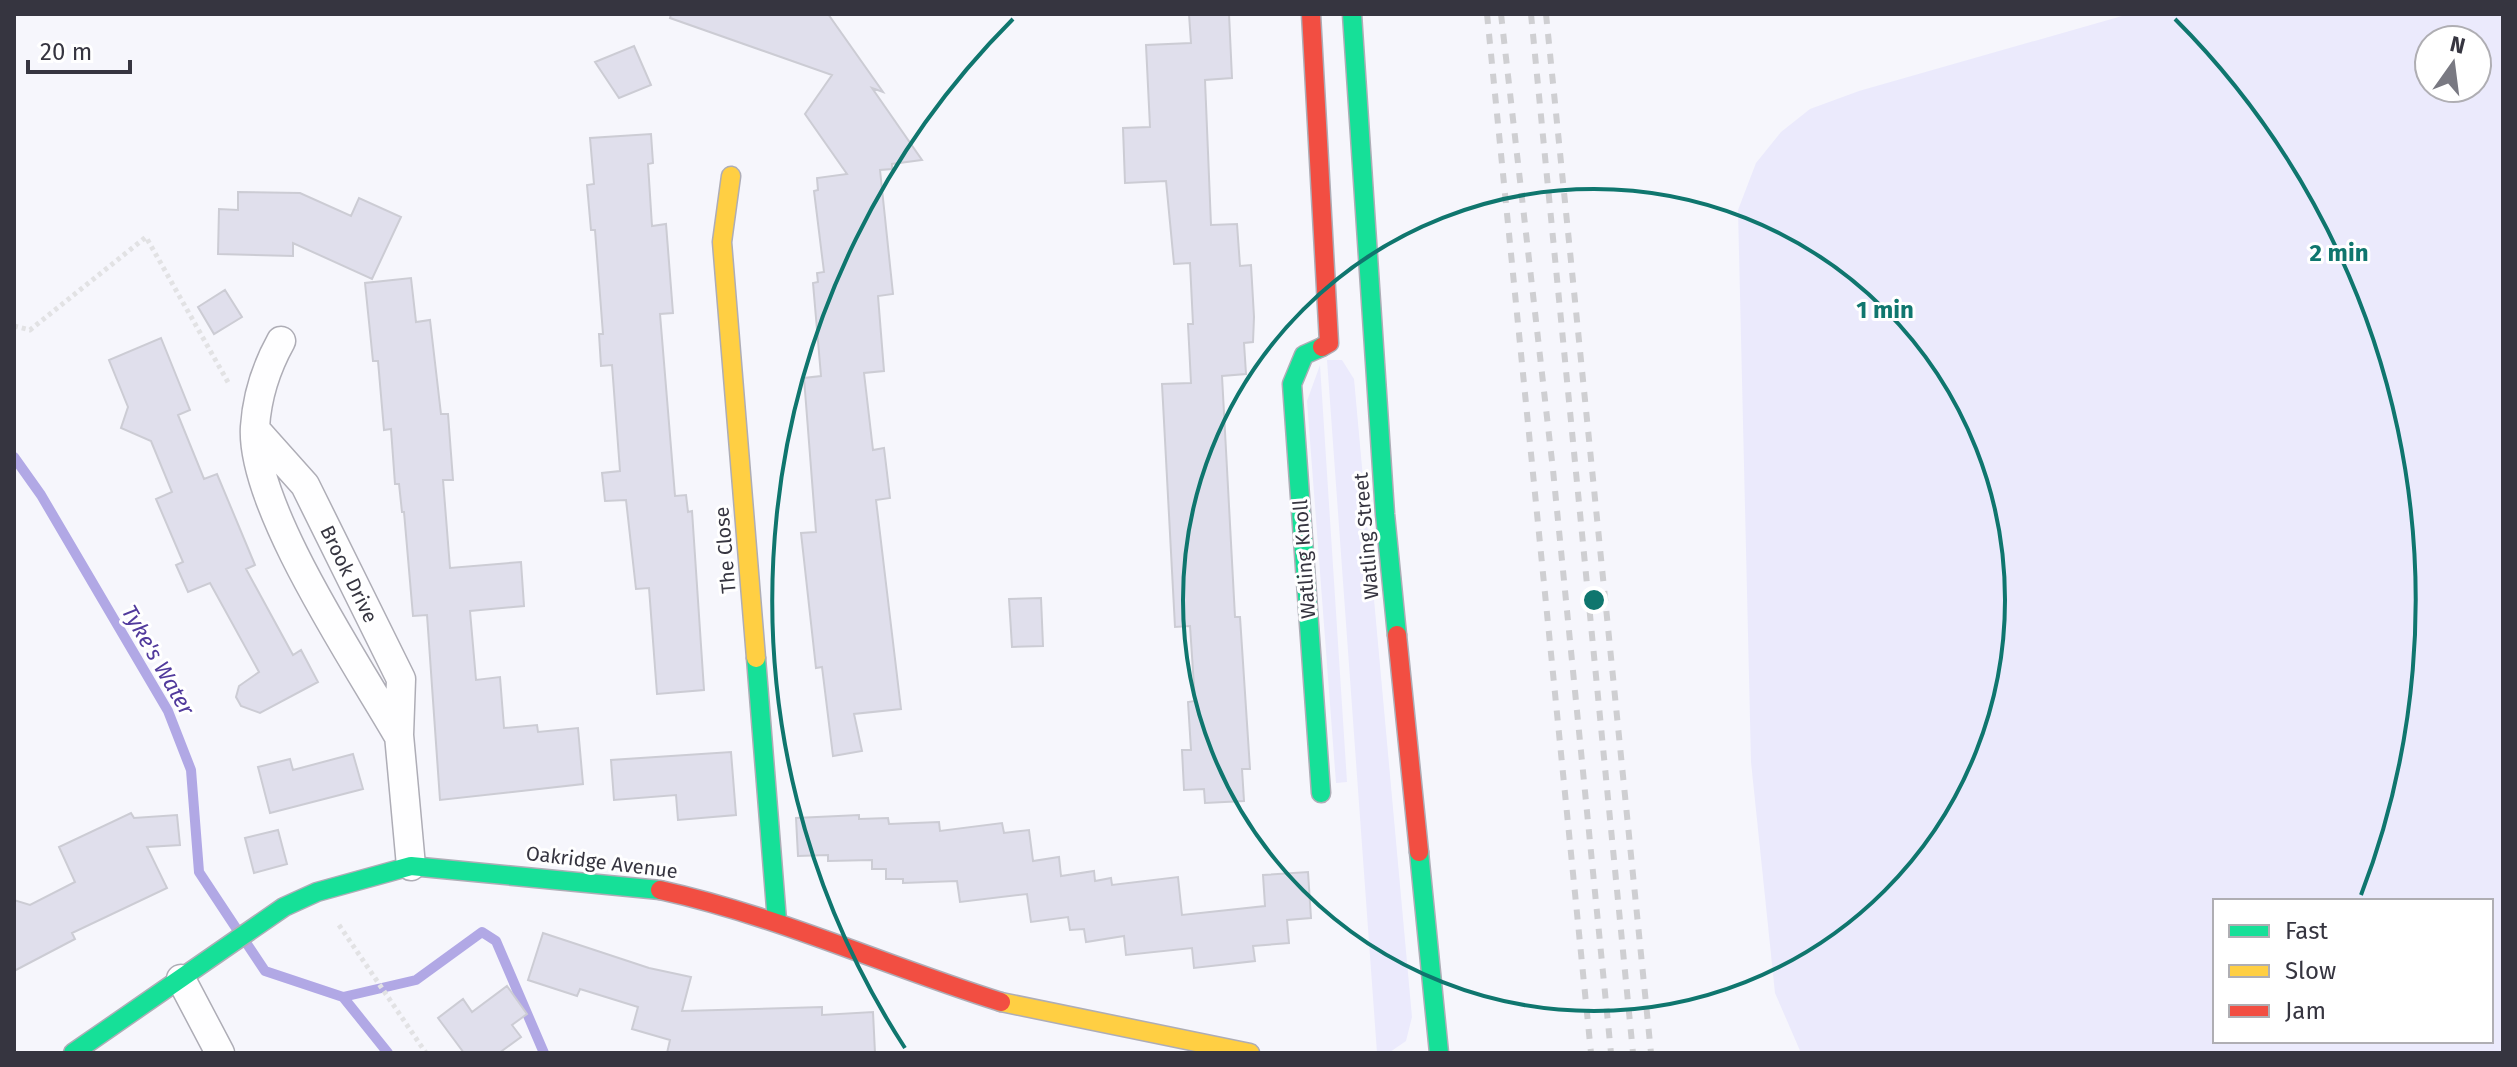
<svg xmlns="http://www.w3.org/2000/svg" width="2517" height="1067" viewBox="0 0 2517 1067" font-family="'Fira Sans',sans-serif">
	<rect width="100%" height="100%" fill="#f6f6fc"/>
	<!-- green -->
	<path fill="#ebeafc" fill-rule="evenodd" d="M 2129,14 L 2503,14 L 2503,1053 L 1801,1053 L 1775,993 L 1751,762 L 1738,210 L 1756,163 L 1781,132 L 1810,109 L 1859,91 ZM 2429,40 L 2477,40 L 2477,88 L 2429,88 ZM 2215,901 L 2491,901 L 2491,1041 L 2215,1041 Z
		M 1327,360 L 1342,360 L 1354,379 L 1412,1017 L 1406,1041 L 1390,1052 L 1377,1053 Z
		M 1320,365 L 1347,782 L 1336,783 L 1307,401 Z"/>
	<g fill="none" stroke-linecap="round" stroke-linejoin="round">
		<!-- stream -->
		<path stroke="#b1a8e5" stroke-width="10" d="M 14,457 L 41,495 L 168,711 L 191,770 L 199,872 L 238,931
			M 247,944 L 265,971 L 343,997 L 388,1053
			M 343,997 L 416,980 L 482,932 L 496,941 L 544,1053"/>
	</g>
	<!-- building -->
	<path fill="#e0dfec" stroke="#ccccd4" stroke-width="2" d="M 671,14 L 828,14 L 883,92 L 872,88 L 922,160 L 892,164 L 892,169 L 880,170 L 893,294 L 878,296 L 884,371 L 864,373 L 873,450 L 884,448 L 890,498 L 876,500 L 901,709 L 854,714 L 862,751 L 833,756 L 822,667 L 816,668 L 801,533 L 816,532 L 804,378 L 821,376 L 813,283 L 818,282 L 817,273 L 824,272 L 814,191 L 818,190 L 817,178 L 847,174 L 805,114 L 832,75 L 670,18 Z
		M 1189,14 L 1229,14 L 1232,78 L 1205,80 L 1211,225 L 1237,224 L 1240,266 L 1251,265 L 1254,317 L 1253,342 L 1244,343 L 1246,374 L 1222,376 L 1235,617 L 1240,617 L 1250,769 L 1242,769 L 1244,801 L 1205,803 L 1204,789 L 1184,790 L 1182,750 L 1191,750 L 1188,702 L 1195,701 L 1190,626 L 1175,627 L 1162,384 L 1191,383 L 1188,324 L 1193,324 L 1190,263 L 1174,264 L 1166,181 L 1125,183 L 1123,128 L 1150,127 L 1146,45 L 1191,43 Z
		M 634,46 L 651,85 L 619,98 L 595,62 Z
		M 651,134 L 653,163 L 648,164 L 652,226 L 666,224 L 673,313 L 660,314 L 675,496 L 686,495 L 688,512 L 692,511 L 704,690 L 657,694 L 649,588 L 636,589 L 626,500 L 605,501 L 602,473 L 620,471 L 612,365 L 601,366 L 599,334 L 603,334 L 595,230 L 591,230 L 587,185 L 594,184 L 590,138 Z
		M 238,192 L 300,193 L 351,216 L 359,198 L 401,217 L 372,279 L 293,243 L 293,256 L 218,254 L 219,209 L 238,210 Z
		M 411,278 L 416,322 L 430,320 L 441,414 L 448,414 L 453,480 L 443,480 L 450,568 L 521,562 L 524,606 L 470,611 L 476,680 L 500,677 L 504,728 L 537,725 L 538,732 L 578,728 L 583,784 L 440,800 L 427,615 L 413,616 L 404,512 L 402,512 L 399,484 L 395,484 L 391,429 L 384,430 L 378,361 L 373,361 L 365,283 Z
		M 225,290 L 242,317 L 214,334 L 198,307 Z
		M 161,338 L 190,410 L 178,415 L 204,479 L 217,474 L 255,565 L 246,569 L 293,655 L 301,650 L 318,682 L 260,713 L 241,706 L 236,697 L 239,686 L 259,672 L 210,583 L 188,592 L 176,565 L 183,562 L 156,499 L 172,492 L 151,441 L 121,428 L 128,407 L 109,360 Z
		M 1041,598 L 1043,646 L 1012,647 L 1009,599 Z
		M 731,752 L 736,815 L 678,820 L 676,795 L 614,800 L 611,760 Z
		M 353,754 L 363,789 L 270,813 L 258,767 L 290,759 L 293,770 Z
		M 131,813 L 134,818 L 177,815 L 180,845 L 147,847 L 167,888 L 72,933 L 75,939 L 14,971 L 14,900 L 30,905 L 75,882 L 59,847 Z
		M 859,815 L 859,819 L 888,818 L 889,824 L 939,822 L 940,831 L 1002,823 L 1004,833 L 1029,830 L 1033,861 L 1059,857 L 1061,876 L 1094,871 L 1095,881 L 1111,878 L 1112,885 L 1178,877 L 1182,915 L 1265,906 L 1263,875 L 1308,872 L 1311,918 L 1287,920 L 1289,943 L 1253,946 L 1255,961 L 1194,968 L 1192,948 L 1126,955 L 1124,936 L 1086,942 L 1084,929 L 1070,930 L 1068,917 L 1031,922 L 1027,894 L 960,902 L 957,881 L 903,883 L 903,879 L 886,879 L 886,869 L 872,869 L 872,860 L 828,861 L 828,855 L 798,856 L 796,818 Z
		M 278,830 L 287,864 L 254,873 L 245,838 Z
		M 543,933 L 649,968 L 691,977 L 682,1011 L 822,1007 L 822,1015 L 873,1012 L 875,1053 L 667,1053 L 670,1040 L 632,1029 L 638,1007 L 580,989 L 577,996 L 528,980 Z
		M 507,986 L 527,1014 L 512,1025 L 521,1037 L 499,1053 L 464,1053 L 438,1018 L 463,999 L 472,1012 Z"/>
	<g fill="none" stroke-linecap="round" stroke-linejoin="round">
		<defs>
			<path id="street" d="M 281,341 C 266,368 257,396 255,427 C 250,505 357,664 398,735
				M 255,429 L 305,485 L 401,679 L 399,735 L 411,866
				M 181,979 L 220,1053"/>
			<path id="fast" d="M 1352,14 L 1385,514 L 1397,635
				M 756,658 L 777,921
				M 1321,793 L 1292,384 L 1304,355 L 1322,347
				M 1419,852 L 1439,1053
				M 73,1053 L 284,907 L 317,892 L 411,866 L 660,890"/>
			<path id="slow" d="M 731,176 L 722,242 L 756,658
				M 1001,1002 L 1250,1053"/>
			<path id="jam" d="M 1311,14 L 1329,343 L 1322,347
				M 1397,635 L 1419,852
				M 660,890 C 778,916 886,966 1001,1002"/>
		</defs>
		<!-- street casing -->
		<use href="#street" stroke="#aeadb6" stroke-width="31"/>
		<!-- fast casing -->
		<use href="#fast" stroke="#aeadb6" stroke-width="21"/>
		<!-- slow casing -->
		<use href="#slow" stroke="#aeadb6" stroke-width="21"/>
		<!-- jam casing -->
		<use href="#jam" stroke="#aeadb6" stroke-width="21"/>
		<!-- path -->
		<path stroke="#e2e2e4" stroke-width="5" stroke-dasharray="4 4" stroke-linecap="butt" d="M 14,326 L 30,330 L 146,237 L 229,384
			M 339,925 L 426,1053"/>
		<!-- street -->
		<use href="#street" stroke="#fefeff" stroke-width="28"/>
		<!-- fast -->
		<use href="#fast" stroke="#16e098" stroke-width="18"/>
		<!-- slow -->
		<use href="#slow" stroke="#ffcf43" stroke-width="18"/>
		<!-- jam -->
		<use href="#jam" stroke="#f24e42" stroke-width="18"/>
		<!-- rail -->
		<path stroke="#cfcfd2" stroke-width="6" stroke-dasharray="10 10" stroke-linecap="butt" d="M 1487,14 L 1591,1053
			M 1501,14 L 1553,470 L 1611,1053
			M 1531,14 L 1633,1053
			M 1546,14 L 1651,1053"/>
	</g>
	<!-- distance rings -->
	<g fill="none" stroke="#0f766e" stroke-width="4">
		<circle cx="1594" cy="600" r="411"/>
		<path d="M905 1048A822 822 0 0 1 1013 19M2175 19A822 822 0 0 1 2361 895"/>
	</g>
	<g text-anchor="middle" dominant-baseline="central" stroke-width="6" stroke-linejoin="round" paint-order="stroke">
		<!-- street labels -->
		<g font-size="20" fill="#363540" stroke="#fff">
			<text transform="translate(1366 536) rotate(-95)">Watling Street</text>
			<text transform="translate(725 550) rotate(-95)">The Close</text>
			<text transform="translate(1304 559) rotate(-94)">Watling Knoll</text>
			<text transform="translate(349 574) rotate(64)">Brook Drive</text>
			<text transform="translate(602 862) rotate(7)">Oakridge Avenue</text>
		</g>
		<!-- water labels -->
		<g font-size="22" font-style="italic" fill="#513a9c" stroke="#fff">
			<text transform="translate(158 660) rotate(60)">Tyke's Water</text>
		</g>
	</g>
	<circle cx="1594" cy="600" r="12" fill="#0f766e" stroke="#fff" stroke-width="4"/>
	<g font-size="24" text-anchor="middle" font-weight="bold" fill="#0f766e" stroke="#fff" stroke-width="6" stroke-linejoin="round" paint-order="stroke">
		<text x="2339" y="261">2 min</text>
		<text x="1885" y="318">1 min</text>
	</g>
	<!-- border -->
	<rect width="2517" height="1067" fill="none" stroke="#363540" stroke-width="32"/>
	<!-- legend -->
	<rect x="2213" y="899" width="280" height="144" fill="#ffffff" stroke="#afaeb3" stroke-width="2"/>
	<rect x="2229" y="925" width="40" height="12" fill="#16e098" stroke="#afaeb3" stroke-width="2"/>
	<text x="2285" y="939" font-size="24" fill="#363540">Fast</text>
	<rect x="2229" y="965" width="40" height="12" fill="#ffcf43" stroke="#afaeb3" stroke-width="2"/>
	<text x="2285" y="979" font-size="24" fill="#363540">Slow</text>
	<rect x="2229" y="1005" width="40" height="12" fill="#f24e42" stroke="#afaeb3" stroke-width="2"/>
	<text x="2285" y="1019" font-size="24" fill="#363540">Jam</text>
	<!-- north arrow -->
	<g transform="translate(2453 64) rotate(14)"><circle r="38" fill="#ffffff" stroke="#afaeb3" stroke-width="2"/>
	<path d="M0-6L14 30L0 20L-14 30Z" fill="#797982"/>
	<text y="-12" font-size="22" font-weight="bold" text-anchor="middle" fill="#363540">N</text>
	</g>
	<!-- scale -->
	<path d="M28 60v12h102v-12" fill="none" stroke="#363540" stroke-width="4"/>
	<text x="40" y="60" font-size="24" fill="#363540" stroke="#ffffff" stroke-width="6" paint-order="stroke">20 m</text>
</svg>
